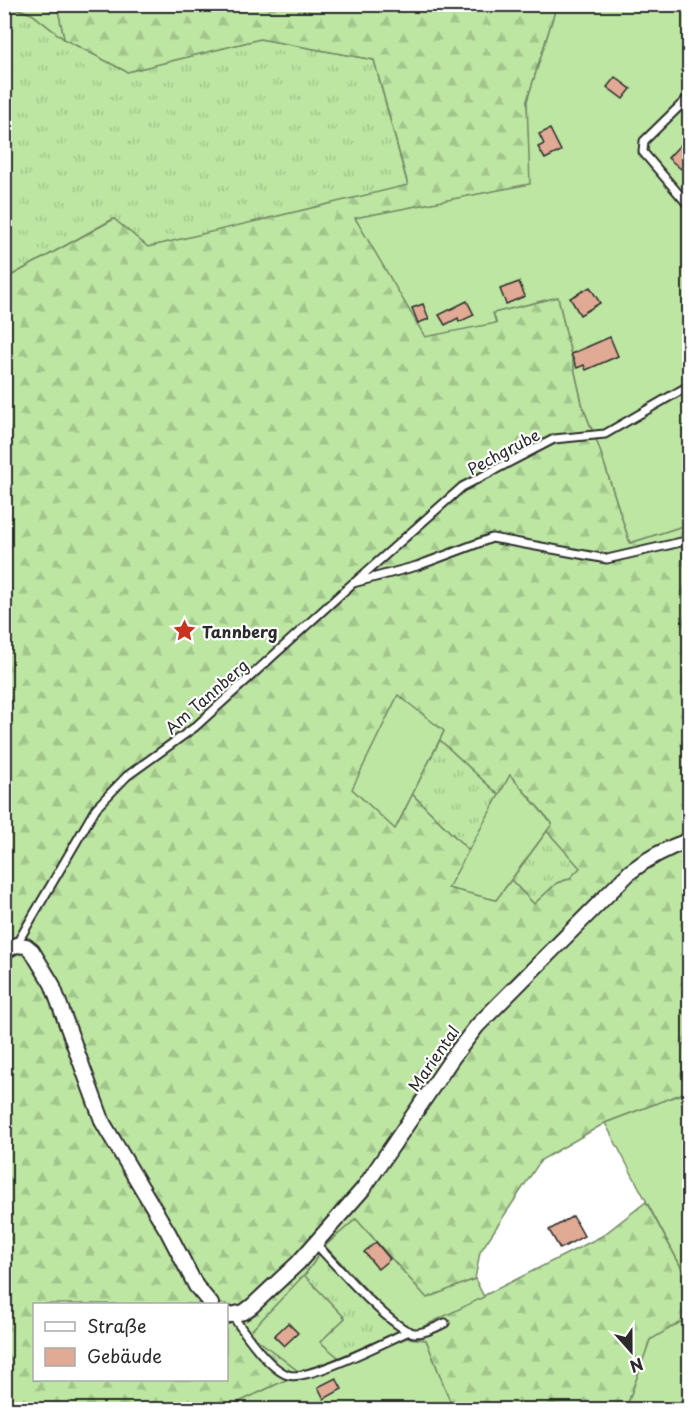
<svg xmlns="http://www.w3.org/2000/svg" width="694" height="1414" viewBox="0 0 694 1414" font-family="'Playpen Sans',sans-serif">
	<defs>
		<pattern id="grass-tufts" width="24" height="20" patternUnits="userSpaceOnUse" patternTransform="scale(1.5)"><rect width="24" height="20" fill="#bce6a2"/><path d="M3 7l-1-3M5 7V3M7 7l1-3M15 17l-1-3M17 17v-4M19 17l1-3" fill="none" stroke="#a2c58c"/></pattern>
		<pattern id="forest-firs" width="22" height="20" patternUnits="userSpaceOnUse" patternTransform="scale(1.5)"><rect width="22" height="20" fill="#bce6a2"/><path d="M5 1l3.5 6h-7zM16 11l3.5 6h-7z" fill="#a2c58c"/></pattern>
	</defs>
	<rect width="100%" height="100%" fill="#fff"/>
	<filter id="ink" filterUnits="userSpaceOnUse"><feTurbulence type="fractalNoise" baseFrequency=".0167" numOctaves="2"/><feDisplacementMap in="SourceGraphic" scale="12" xChannelSelector="R" yChannelSelector="G"/><feConvolveMatrix kernelMatrix="1 2 1 2 8 2 1 2 1" color-interpolation-filters="sRGB"/></filter>
	<g filter="url(#ink)">
		<!-- grass -->
		<path fill="url(#grass-tufts)" stroke="#748866" stroke-width="1.5" d="M 4,5 L 32,14 L 64,39 L 127,72 L 260,39 L 374,60 L 408,186 L 148,247 L 113,219 L 7,278 L 4,276 Z
			M 440,740 L 499,795 L 469,851 L 412,794 Z
			M 547,831 L 581,868 L 569,879 L 557,883 L 534,904 L 511,880 Z
			M 325,1246 L 395,1320 L 416,1330 L 407,1338 L 345,1363 L 320,1342 L 345,1318 L 304,1276 Z"/>
		<!-- forest -->
		<path fill="url(#forest-firs)" stroke="#748866" stroke-width="1.5" fill-rule="evenodd" d="M 57,5 L 557,5 L 527,101 L 531,184 L 356,218 L 496,322 L 493,313 L 558,297 L 583,407 L 599,447 L 630,543 L 689,524 L 689,1091 L 605,1123 L 541,1160 L 480,1252 L 475,1279 L 427,1299 L 356,1219 L 325,1246 L 304,1276 L 249,1333 L 298,1371 L 288,1379 L 235,1404 L 237,1409 L 5,1409 L 4,276 L 7,278 L 114,219 L 148,247 L 408,185 L 374,60 L 260,39 L 127,72 L 64,39 ZM 444,731 L 440,740 L 499,795 L 510,775 L 552,823 L 547,831 L 580,868 L 569,879 L 557,883 L 534,904 L 511,880 L 496,900 L 449,888 L 469,851 L 412,794 L 395,829 ZM 34,1304 L 226,1304 L 226,1380 L 34,1380 Z
			M 646,1202 L 687,1278 L 689,1277 L 689,1317 L 650,1341 L 626,1409 L 453,1409 L 426,1340 L 407,1338 L 416,1330 L 602,1236 Z"/>
		<!-- garden -->
		<path fill="#bce6a2" stroke="#748866" stroke-width="1.5" d="M 9,5 L 57,5 L 64,39 L 32,14 Z
			M 557,5 L 689,5 L 689,524 L 630,543 L 599,447 L 583,407 L 558,297 L 493,313 L 496,323 L 425,337 L 355,218 L 530,184 L 527,101 Z
			M 398,695 L 444,731 L 395,829 L 352,789 Z
			M 510,775 L 552,824 L 496,900 L 448,888 Z
			M 689,1091 L 690,1277 L 687,1278 L 605,1123 Z
			M 356,1219 L 427,1298 L 475,1279 L 484,1297 L 416,1330 L 395,1320 L 325,1246 Z
			M 304,1275 L 345,1318 L 320,1342 L 345,1363 L 407,1338 L 426,1340 L 453,1409 L 237,1410 L 235,1404 L 288,1379 L 298,1371 L 249,1333 Z
			M 689,1317 L 689,1409 L 626,1409 L 650,1340 Z"/>
		<!-- building -->
		<path fill="#e0aa95" stroke="#2b2b2b" stroke-width="1.5" d="M 615,77 L 631,89 L 623,99 L 607,87 Z
			M 550,129 L 561,151 L 545,159 L 538,147 L 544,144 L 539,134 Z
			M 680,145 L 690,154 L 690,159 L 681,169 L 668,158 Z
			M 519,282 L 525,296 L 506,304 L 500,289 Z
			M 590,287 L 600,303 L 580,315 L 570,298 Z
			M 467,301 L 474,315 L 459,322 L 458,318 L 445,325 L 439,315 Z
			M 423,304 L 429,319 L 418,323 L 412,308 Z
			M 610,337 L 618,356 L 586,370 L 584,365 L 577,368 L 571,354 Z
			M 573,1216 L 584,1236 L 560,1249 L 549,1230 Z
			M 376,1242 L 390,1259 L 378,1269 L 364,1252 Z
			M 288,1323 L 298,1333 L 284,1346 L 274,1336 Z
			M 336,1378 L 342,1389 L 324,1399 L 318,1387 Z"/>
		<g fill="none" stroke-linecap="round" stroke-linejoin="round">
			<defs>
				<path id="lane" d="M 690,96 L 644,141 L 643,152 L 690,207
					M 355,582 L 462,487 L 554,439 L 605,434 L 690,385
					M 16,945 L 96,808 L 127,776 L 195,727 L 353,583 L 417,566 L 492,538 L 607,559 L 690,540
					M 315,1243 C 333,1262 392,1330 414,1333 C 424,1334 436,1327 445,1323
					M 232,1315 C 244,1332 269,1369 288,1375 C 307,1382 387,1341 409,1331"/>
				<path id="street" d="M 4,952 L 16,945 L 26,946 L 32,951 L 52,984 L 103,1123 L 168,1232 L 196,1286 L 211,1304
					M 226,1316 L 244,1312 L 252,1306 L 298,1263 L 363,1189 L 453,1057 L 477,1026 L 630,872 C 649,857 667,848 690,840"/>
			</defs>
			<!-- lane casing -->
			<use href="#lane" stroke="#2b2b2b" stroke-width="11"/>
			<!-- street casing -->
			<use href="#street" stroke="#2b2b2b" stroke-width="18"/>
			<!-- lane -->
			<use href="#lane" stroke="#fff" stroke-width="7"/>
			<!-- street -->
			<use href="#street" stroke="#fff" stroke-width="14"/>
		</g>
	</g>
	<!-- icons -->
	<defs>
		<symbol id="sight-bare" viewBox="-9 -9 18 18"><path d="M0-6L1.8-2.2L6-1.7L2.9 1.2L3.7 5.4L0 3.3L-3.7 5.4L-2.9 1.2L-6-1.7L-1.8-2.2Z" fill="#c8321e" stroke="#fff" stroke-width="2.5" paint-order="stroke"/></symbol>
	</defs>
	<g fill-rule="evenodd">
		<use href="#sight-bare" x="168" y="614" width="33" height="33"/>
	</g>
	<g text-anchor="middle" dominant-baseline="central" stroke-width="4.5" stroke-linejoin="round" paint-order="stroke">
		<!-- street labels -->
		<g font-size="16" fill="#2b2b2b" stroke="#fff">
			<text transform="translate(503 451) rotate(-28)">Pechgrube</text>
			<text transform="translate(206 696) rotate(-41)">Am Tannberg</text>
			<text transform="translate(433 1058) rotate(-55)">Mariental</text>
		</g>
		<!-- poi labels -->
		<g font-size="16" font-weight="bold" fill="#2b2b2b" stroke="#fff" text-anchor="start">
			<text x="202" y="631">Tannberg</text>
		</g>
	</g>
	<!-- margin -->
	<rect width="694" height="1414" fill="none" stroke="#fff" stroke-width="24"/>
	<rect x="12" y="12" width="670" height="1390" fill="none" stroke="#2b2b2b" stroke-width="2" filter="url(#ink)"/>
	<!-- legend -->
	<rect x="33" y="1303" width="195" height="78" fill="#ffffff" stroke="#aaaaaa" stroke-width="1.5"/>
	<rect x="45" y="1322" width="30" height="9" fill="#ffffff" stroke="#aaaaaa" stroke-width="1.5"/>
	<text x="87" y="1333" font-size="18" fill="#2b2b2b">Straße</text>
	<rect x="45" y="1348" width="30" height="18" fill="#e0aa95" stroke="#aaaaaa" stroke-width="1.5"/>
	<text x="87" y="1363" font-size="18" fill="#2b2b2b">Gebäude</text>
	<!-- north arrow -->
	<g transform="translate(631 1351) rotate(159)" stroke="#ffffff" stroke-width="4.5" paint-order="stroke">
	<path d="M0-4.5L10 22L0 15L-10 22Z" fill="#2b2b2b"/>
	<text y="-9" font-size="16" font-weight="bold" text-anchor="middle" fill="#2b2b2b">N</text>
	</g>
</svg>
